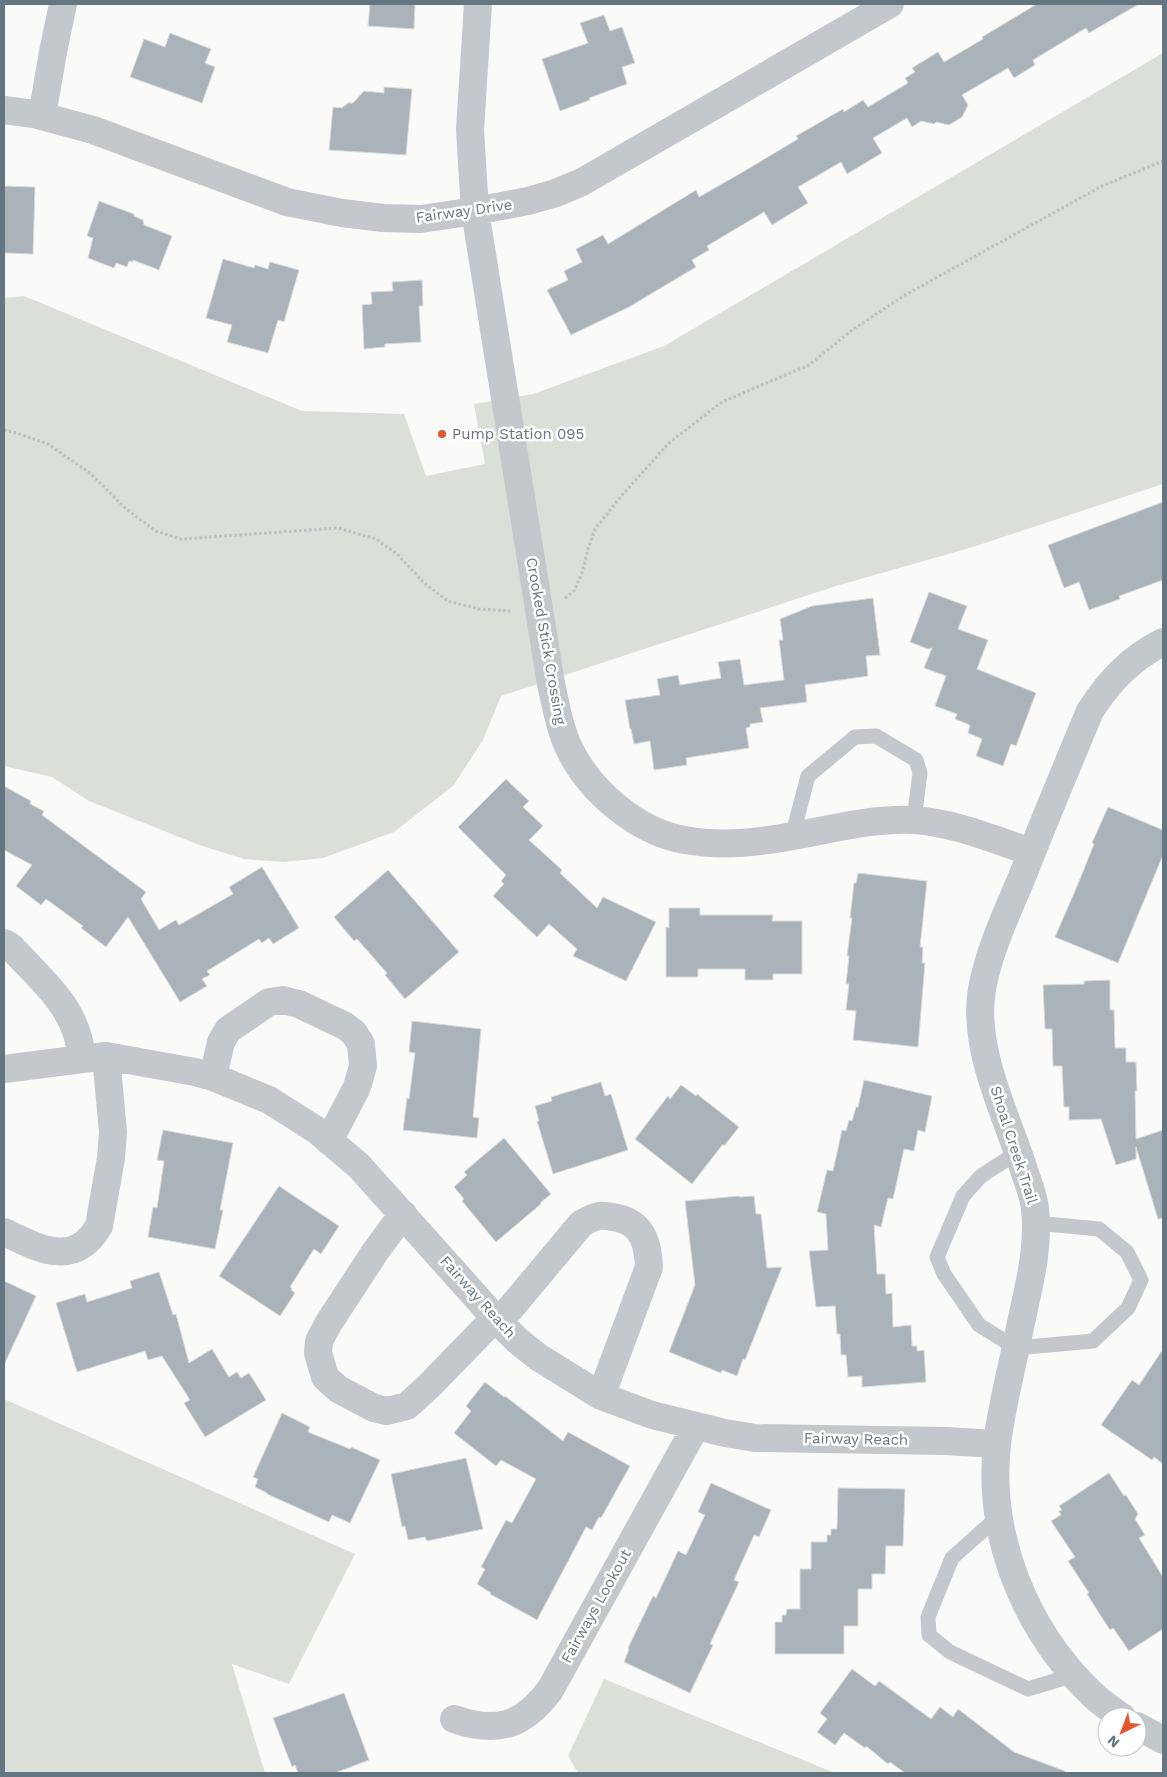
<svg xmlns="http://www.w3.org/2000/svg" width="1167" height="1777" viewBox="0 0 1167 1777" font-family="'Work Sans',sans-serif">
	<rect width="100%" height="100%" fill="#fafaf8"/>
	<!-- green -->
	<path fill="#dadfd7" d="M 1163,53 L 1163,484 L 973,547 L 836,586 L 501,696 L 483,740 L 453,786 L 394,832 L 323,858 L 285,862 L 244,859 L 199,845 L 89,801 L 52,777 L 4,766 L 4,298 L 24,296 L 302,411 L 404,414 L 426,476 L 485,464 L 474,404 L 533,394 L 664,346 Z
		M 4,1399 L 355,1554 L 289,1684 L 232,1664 L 265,1773 L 4,1773 Z
		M 604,1679 L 835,1773 L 578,1773 L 568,1756 Z"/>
	<!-- building -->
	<path fill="#aab3b9" stroke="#dcdcda" d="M 370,4 L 415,4 L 414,29 L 368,26 Z
		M 1037,4 L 1139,4 L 1089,33 L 1086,28 L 1033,60 L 1035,65 L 1014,78 L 1008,68 L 962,95 L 968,105 L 962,117 L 949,125 L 936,122 L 934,124 L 921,121 L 912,127 L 907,118 L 873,138 L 882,153 L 847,174 L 841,162 L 798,187 L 808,203 L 772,225 L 764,212 L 707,246 L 709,250 L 692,260 L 696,267 L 629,307 L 571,335 L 547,290 L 568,280 L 564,271 L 582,262 L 576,249 L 603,235 L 608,244 L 696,190 L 699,197 L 741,173 L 798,139 L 796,136 L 843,109 L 844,112 L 863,100 L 868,107 L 908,83 L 905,78 L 915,72 L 912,68 L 938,52 L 944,62 L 983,39 L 982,37 Z
		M 604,15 L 610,31 L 622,27 L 635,63 L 622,67 L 627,84 L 589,98 L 590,100 L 560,111 L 542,59 L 588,43 L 580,23 Z
		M 170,33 L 211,49 L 205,63 L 215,67 L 202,103 L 130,77 L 144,39 L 165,47 Z
		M 384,87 L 412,89 L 406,155 L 329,150 L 333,107 L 342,108 L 348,103 L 353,103 L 364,91 L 384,93 Z
		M 4,186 L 35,187 L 33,254 L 4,253 Z
		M 99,201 L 134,214 L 134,216 L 143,220 L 144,225 L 172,236 L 159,270 L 133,260 L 133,262 L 129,261 L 127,267 L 116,263 L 114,268 L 88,258 L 93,238 L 87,236 Z
		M 223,259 L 254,268 L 255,265 L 268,269 L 270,262 L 299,270 L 284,322 L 278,320 L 268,353 L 227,342 L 232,325 L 206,318 Z
		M 422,280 L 423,306 L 419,306 L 421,342 L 385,344 L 385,347 L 364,349 L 362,305 L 372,304 L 371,292 L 393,291 L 392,282 Z
		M 1163,502 L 1163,580 L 1119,596 L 1120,599 L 1089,610 L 1079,582 L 1064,588 L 1048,545 Z
		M 929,592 L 967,606 L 958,629 L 988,640 L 977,669 L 1036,693 L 1016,746 L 1011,744 L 1003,766 L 976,756 L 982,739 L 968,733 L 970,725 L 955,719 L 957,714 L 935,706 L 946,676 L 924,668 L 932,648 L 928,649 L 910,642 Z
		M 873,598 L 880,655 L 866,656 L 868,676 L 805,685 L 807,702 L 760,708 L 763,722 L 750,724 L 750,727 L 746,728 L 749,748 L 686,758 L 687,765 L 654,770 L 650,741 L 634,744 L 631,729 L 630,729 L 625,700 L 660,695 L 657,679 L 678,675 L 680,685 L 721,678 L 718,662 L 740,659 L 744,685 L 784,680 L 779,640 L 783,640 L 780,619 L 812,606 Z
		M 506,779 L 529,801 L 523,807 L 543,826 L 529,840 L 562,870 L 560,873 L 597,908 L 603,897 L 656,922 L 626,981 L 573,956 L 577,949 L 549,924 L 537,937 L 493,896 L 504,884 L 501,881 L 506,875 L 458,827 Z
		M 4,786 L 31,801 L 30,804 L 44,811 L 42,815 L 146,892 L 141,899 L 159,930 L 176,920 L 179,925 L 233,894 L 229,887 L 262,867 L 299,928 L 273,944 L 269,938 L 262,943 L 259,939 L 207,971 L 210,975 L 202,979 L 207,986 L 180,1002 L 128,917 L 106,947 L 81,928 L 83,926 L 46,899 L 41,905 L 16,886 L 32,865 L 4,850 Z
		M 1108,807 L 1163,830 L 1163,855 L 1118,963 L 1055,937 L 1078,884 L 1094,844 L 1092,843 Z
		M 388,870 L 459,952 L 405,999 L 385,975 L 387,973 L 357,939 L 354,941 L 334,917 Z
		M 858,873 L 927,881 L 920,947 L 923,947 L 922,963 L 925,963 L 918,1047 L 853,1040 L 856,1011 L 846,1010 L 849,984 L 846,984 L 849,956 L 847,956 L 852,918 L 850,918 L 854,883 L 856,883 Z
		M 669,908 L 700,908 L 700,915 L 773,915 L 772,921 L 802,921 L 802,974 L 773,974 L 773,980 L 745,980 L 745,969 L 698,969 L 698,977 L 666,977 L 666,927 L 669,928 Z
		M 1110,980 L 1110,1010 L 1114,1010 L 1115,1048 L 1126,1048 L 1126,1062 L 1136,1062 L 1137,1091 L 1135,1091 L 1136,1139 L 1163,1130 L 1163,1218 L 1158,1219 L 1136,1147 L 1136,1159 L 1116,1165 L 1101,1119 L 1069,1120 L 1069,1107 L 1064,1107 L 1062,1066 L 1053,1066 L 1052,1029 L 1045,1029 L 1043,985 L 1084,984 L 1084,981 Z
		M 412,1021 L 481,1029 L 473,1117 L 479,1118 L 477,1138 L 403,1130 L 407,1098 L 409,1099 L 415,1053 L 409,1052 Z
		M 864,1080 L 932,1096 L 925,1132 L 918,1130 L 914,1151 L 904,1149 L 893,1199 L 888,1198 L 881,1227 L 874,1225 L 877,1274 L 885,1274 L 886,1294 L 892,1293 L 893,1327 L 911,1325 L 912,1346 L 917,1346 L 917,1351 L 924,1350 L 926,1382 L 862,1387 L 862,1376 L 848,1377 L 846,1355 L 841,1355 L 840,1334 L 837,1334 L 835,1306 L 816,1307 L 809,1251 L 828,1250 L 826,1214 L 817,1212 L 827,1170 L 833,1171 L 842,1130 L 846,1131 L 849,1120 L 852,1121 L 856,1107 L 858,1107 Z
		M 601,1082 L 605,1096 L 611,1094 L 628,1150 L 553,1174 L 537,1121 L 539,1121 L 535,1106 L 552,1101 L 551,1097 Z
		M 681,1085 L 696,1096 L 697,1094 L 739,1127 L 724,1146 L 723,1144 L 692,1184 L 635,1139 L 668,1096 L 670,1099 Z
		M 163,1130 L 233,1143 L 220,1210 L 223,1210 L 215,1249 L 148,1237 L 153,1207 L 157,1208 L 164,1161 L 157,1160 Z
		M 504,1138 L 551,1194 L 540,1203 L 541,1204 L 496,1242 L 462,1201 L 464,1199 L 454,1187 L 467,1175 L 464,1172 Z
		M 279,1186 L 339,1226 L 321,1254 L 314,1249 L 290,1287 L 292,1288 L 291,1290 L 295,1293 L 280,1316 L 219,1276 Z
		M 739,1196 L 739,1197 L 754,1196 L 756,1214 L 761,1214 L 767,1268 L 782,1267 L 745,1360 L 743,1359 L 737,1376 L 722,1370 L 721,1373 L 669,1352 L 695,1285 L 685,1201 Z
		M 159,1272 L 173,1315 L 176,1314 L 189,1363 L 212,1349 L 229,1377 L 237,1372 L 241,1378 L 249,1373 L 266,1400 L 205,1437 L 184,1403 L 190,1400 L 162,1356 L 148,1360 L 145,1351 L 77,1372 L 56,1303 L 85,1294 L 87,1302 L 132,1288 L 130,1281 Z
		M 4,1281 L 36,1296 L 4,1365 Z
		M 1163,1349 L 1163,1464 L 1154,1457 L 1152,1460 L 1101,1425 L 1132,1380 L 1139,1385 Z
		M 485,1382 L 504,1397 L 505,1396 L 563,1441 L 568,1432 L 630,1466 L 601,1518 L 599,1517 L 592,1530 L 586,1527 L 537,1620 L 490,1594 L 491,1593 L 477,1584 L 485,1569 L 481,1567 L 506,1520 L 512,1523 L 536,1479 L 501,1460 L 496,1466 L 454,1433 L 471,1411 L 466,1406 Z
		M 282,1413 L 310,1427 L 308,1432 L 350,1449 L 351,1447 L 380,1460 L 350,1523 L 332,1515 L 329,1522 L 267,1494 L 267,1493 L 255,1487 L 258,1479 L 253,1477 Z
		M 466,1458 L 483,1529 L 427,1541 L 425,1537 L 408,1540 L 405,1526 L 402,1527 L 391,1474 Z
		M 1109,1473 L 1124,1496 L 1126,1495 L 1138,1514 L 1135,1519 L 1145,1535 L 1139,1538 L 1163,1577 L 1163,1629 L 1129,1651 L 1113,1628 L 1110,1630 L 1099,1613 L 1087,1594 L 1089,1593 L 1068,1561 L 1075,1557 L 1051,1521 L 1061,1515 L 1059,1511 L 1062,1510 L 1059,1506 Z
		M 711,1483 L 771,1510 L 759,1537 L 754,1535 L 734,1580 L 739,1582 L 710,1644 L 713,1645 L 690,1693 L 624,1662 L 629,1649 L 628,1648 L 653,1596 L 656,1598 L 678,1551 L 686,1555 L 705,1515 L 698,1512 Z
		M 838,1488 L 905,1489 L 903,1546 L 886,1546 L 885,1574 L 872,1574 L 872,1589 L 858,1589 L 858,1626 L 844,1626 L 844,1654 L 775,1654 L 775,1622 L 782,1622 L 782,1615 L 786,1615 L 787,1609 L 800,1609 L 800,1569 L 811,1569 L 811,1542 L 827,1542 L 827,1535 L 831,1535 L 831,1529 L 837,1529 Z
		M 852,1669 L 875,1686 L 879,1681 L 931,1719 L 940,1707 L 953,1717 L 958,1709 L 1014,1752 L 1065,1771 L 1065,1773 L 905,1773 L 890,1762 L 888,1764 L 866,1746 L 865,1748 L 844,1733 L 835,1745 L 817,1732 L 827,1719 L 820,1713 Z
		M 344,1693 L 369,1760 L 335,1773 L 298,1773 L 295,1765 L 292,1767 L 273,1718 Z"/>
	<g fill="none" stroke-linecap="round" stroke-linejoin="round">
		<!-- path -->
		<path stroke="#bbbfc2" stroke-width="3" stroke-dasharray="2.5 2.5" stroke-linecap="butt" d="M 4,430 L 17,433 L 48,444 L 90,473 L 126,509 L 156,531 L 181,539 L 338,528 L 376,539 L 398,555 L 424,583 L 448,601 L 479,609 L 512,611
			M 565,598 L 574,591 L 582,573 L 588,549 L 595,529 L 623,494 L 670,442 L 722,402 L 809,365 L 852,330 L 905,295 L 1102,186 L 1163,161"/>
		<!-- service -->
		<path stroke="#c3c8cc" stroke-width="15" d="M 792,837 L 808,776 L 855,737 L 876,736 L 916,760 L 920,773 L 914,820
			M 1018,1152 L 981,1176 L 963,1196 L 937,1257 L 944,1274 L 979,1325 L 1016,1348 L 1093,1341 L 1128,1308 L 1141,1280 L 1127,1252 L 1099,1229 L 1036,1223
			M 998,1517 L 952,1558 L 928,1617 L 929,1635 L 950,1652 L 1028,1689 L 1074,1675"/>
		<!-- minor -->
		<path stroke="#c3c8cc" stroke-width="28" d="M 478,4 L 470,130 L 475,211 L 551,684 C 556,705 559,727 568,746 C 588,790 637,832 685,840 C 712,845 741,844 768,840 C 816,834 867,817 915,820 C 955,823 994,840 1032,852
			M 4,110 L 34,114 L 93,130 L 287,202 L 342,213 L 383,218 L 421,219 L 475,211 L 528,201 L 556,193 L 582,182 L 890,4
			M 42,116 L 53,52 L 63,4
			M 4,943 L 11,947 C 43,982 78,1008 82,1059
			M 4,1069 L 106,1056 L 195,1072 L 213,1077 L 269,1100 L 318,1131 L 359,1166 L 495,1318 L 518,1341 L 538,1357 L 601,1396 L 652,1415 L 725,1433 L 755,1438 L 945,1441 L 997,1444
			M 213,1077 L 221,1042 L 228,1030 L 269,1002 L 283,1000 L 299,1004 L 345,1026 L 354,1033 L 361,1044 L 363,1066 L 357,1087 L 329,1141
			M 403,1214 L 375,1252 L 328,1324 L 319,1341 L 318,1353 L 325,1377 L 338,1389 L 374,1408 L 387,1411 L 407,1406 L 429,1386 L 495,1318
			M 4,1232 C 38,1248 74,1269 99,1226 L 111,1158 L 113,1132 L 106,1056
			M 499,1322 L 581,1224 C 586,1221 593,1217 599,1216 C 605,1215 612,1217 618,1218 C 643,1224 648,1244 649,1267 L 601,1396
			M 1122,1717 C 1112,1710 1101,1703 1092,1694 C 1025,1630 987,1536 997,1444 C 1001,1409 1011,1372 1018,1337 C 1026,1296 1040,1251 1035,1209 C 1034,1195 1027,1180 1023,1167 C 1005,1112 972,1048 982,989 C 989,950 1007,913 1022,877 C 1044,821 1067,766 1090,711 C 1110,680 1130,659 1163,642
			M 454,1719 C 497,1734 523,1726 550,1690 L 696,1426
			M 1137,1726 L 1163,1740"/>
	</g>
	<!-- markers -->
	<circle fill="#e4572e" stroke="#fff" stroke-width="2" cx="442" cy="434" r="5"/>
	<g text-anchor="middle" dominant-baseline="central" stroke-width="5" stroke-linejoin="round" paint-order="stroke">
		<!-- street labels -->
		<g font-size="15" fill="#657683" stroke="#fff">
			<text transform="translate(464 211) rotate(-8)">Fairway Drive</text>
			<text transform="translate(546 641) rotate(80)">Crooked Stick Crossing</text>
			<text transform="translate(1014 1145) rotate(72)">Shoal Creek Trail</text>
			<text transform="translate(478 1297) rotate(48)">Fairway Reach</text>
			<text transform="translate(856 1439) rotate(1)">Fairway Reach</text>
			<text transform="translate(596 1606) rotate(-61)">Fairways Lookout</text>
		</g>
		<!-- poi labels -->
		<g font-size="15" fill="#657683" stroke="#fff" text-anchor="start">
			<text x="452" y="434">Pump Station 095</text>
		</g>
	</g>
	<!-- border -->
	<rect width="1167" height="1777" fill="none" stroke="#657683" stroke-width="10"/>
	<!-- north arrow -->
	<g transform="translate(1122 1732) rotate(222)"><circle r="24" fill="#ffffff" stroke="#c1c8cd"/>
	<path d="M0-4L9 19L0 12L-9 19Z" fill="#e4572e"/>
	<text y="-8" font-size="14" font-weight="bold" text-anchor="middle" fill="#657683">N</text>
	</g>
</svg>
